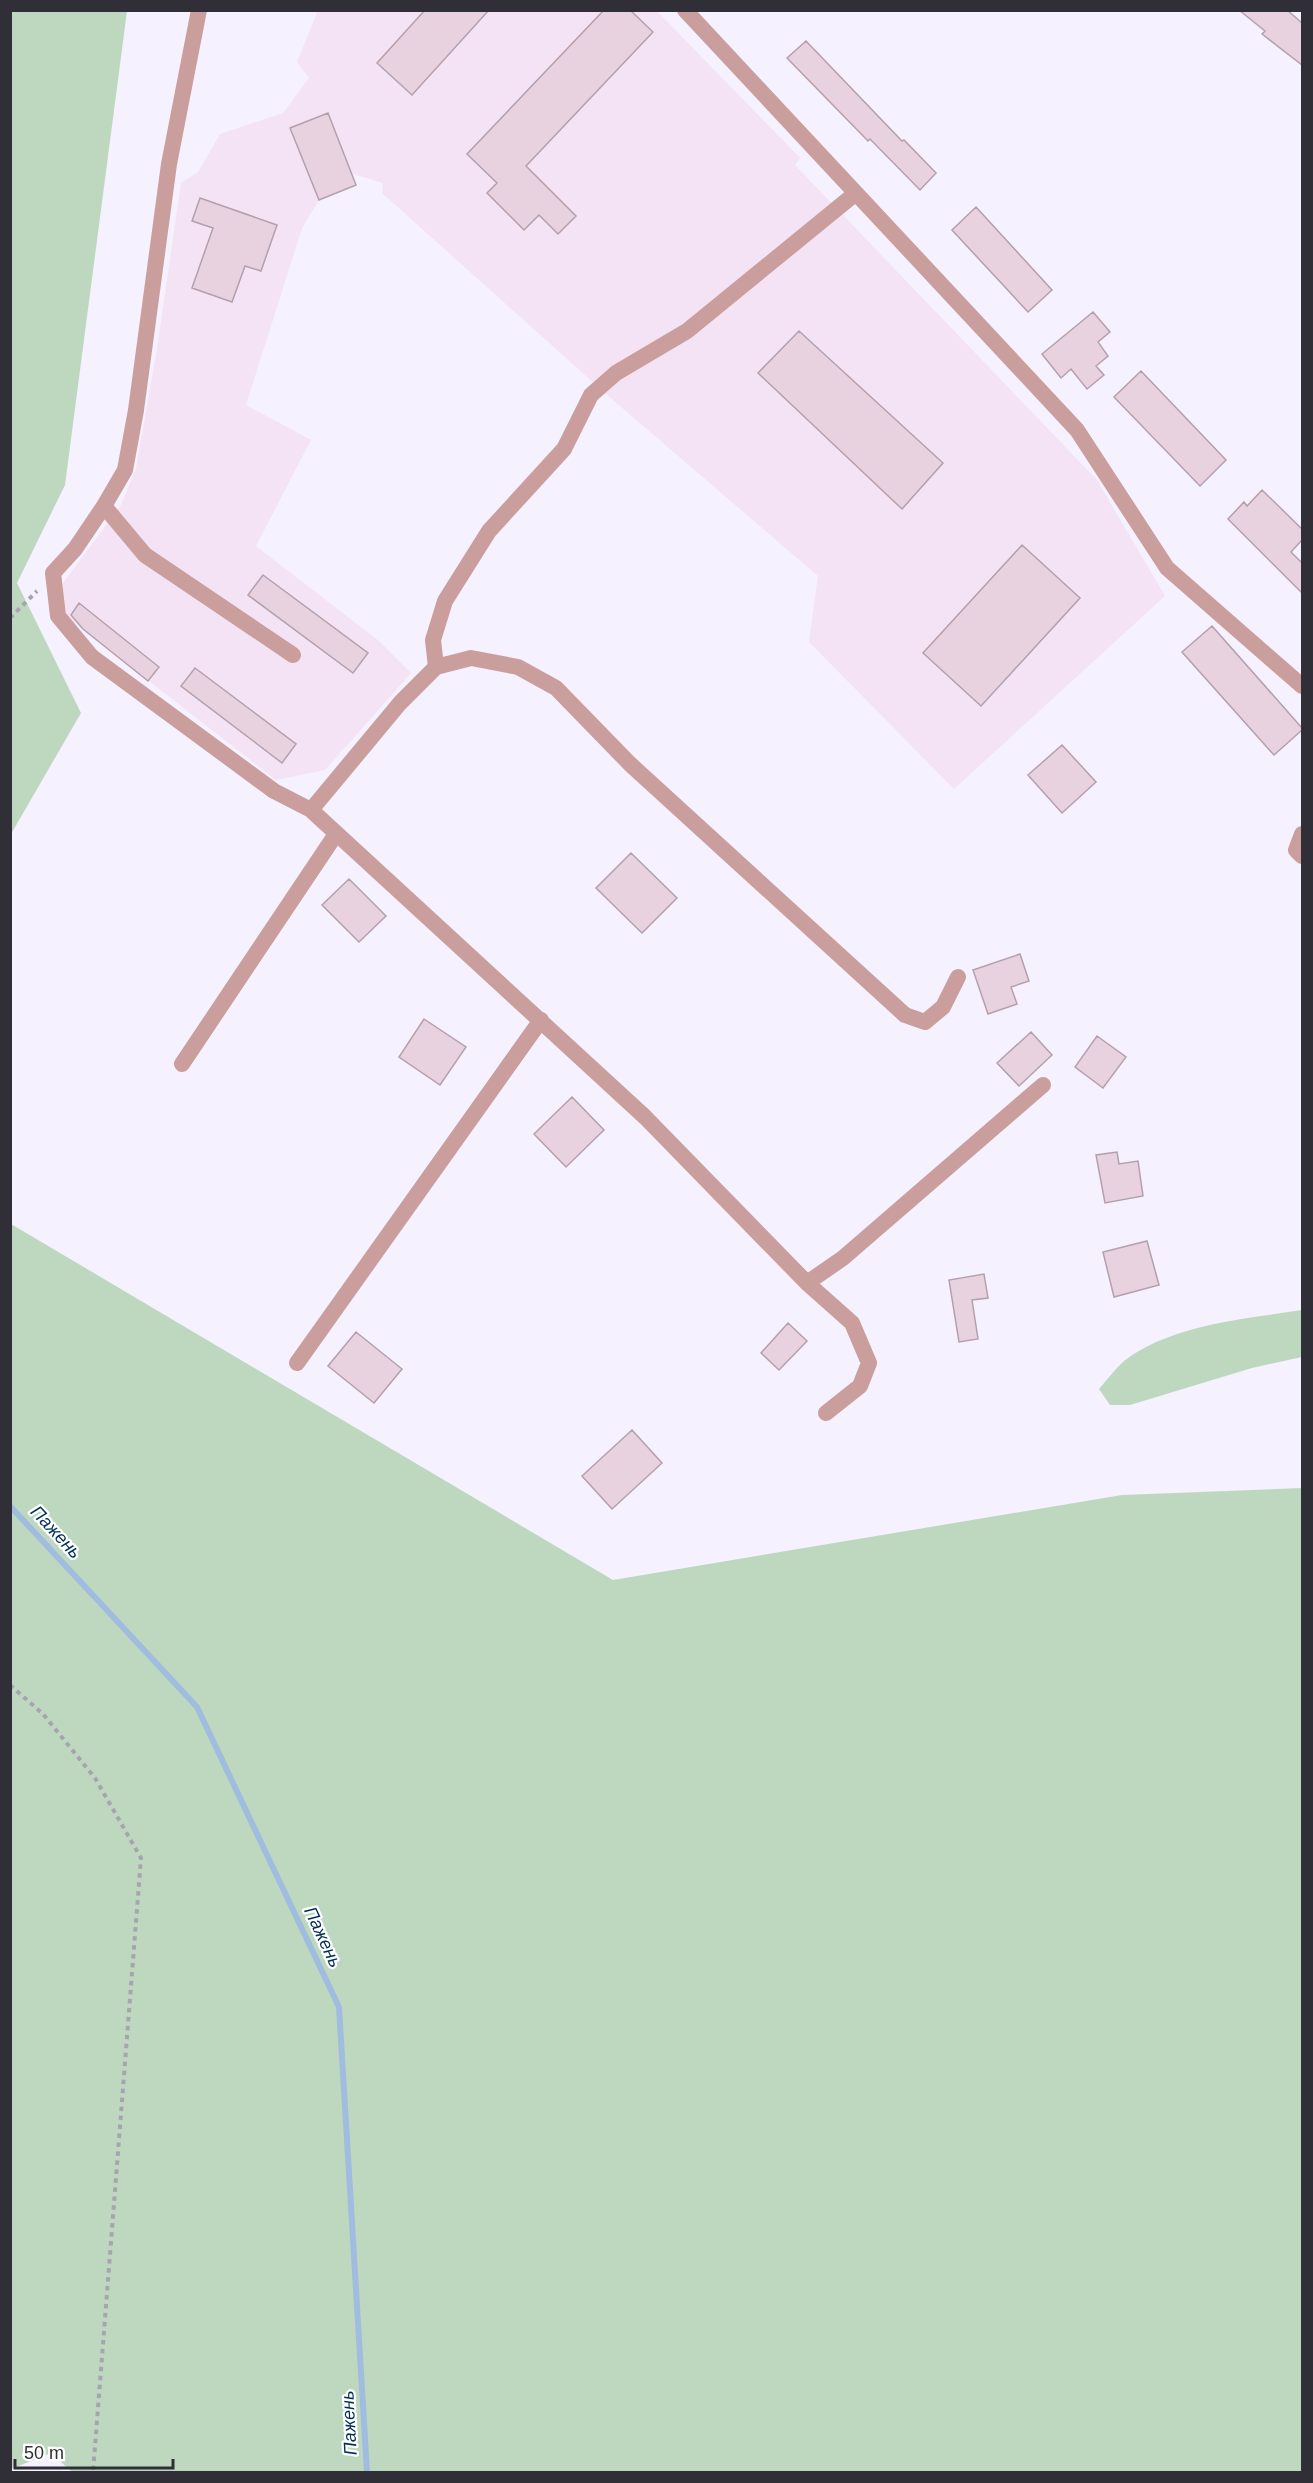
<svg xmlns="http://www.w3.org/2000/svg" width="1313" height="2483" viewBox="0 0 1313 2483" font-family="Helvetica,sans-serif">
	<rect width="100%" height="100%" fill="#f5f1fe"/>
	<!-- industrial -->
	<path fill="#f4e3f5" d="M 318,10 L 657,11 L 800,158 L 795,165 L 1097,480 L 1165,596 L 954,789 L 809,642 L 818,576 L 606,394 L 382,193 L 383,183 L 353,174 L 356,185 L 319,200 L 302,228 L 246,405 L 311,440 L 256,546 L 379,641 L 411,673 L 325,770 L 276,780 L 68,618 L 62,597 L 63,583 L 121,505 L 136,468 L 157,349 L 181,183 L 198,172 L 220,134 L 283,113 L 309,78 L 297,62 Z"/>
	<!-- green -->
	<path fill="#bed8c0" d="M 11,10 L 127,11 L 65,485 L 17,583 L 81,713 L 11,834 Z
		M 11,1224 L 613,1580 L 1122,1495 L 1302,1488 L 1302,2472 L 72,2472 L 51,2453 L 11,2469 Z
		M 1302,1310 L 1302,1357 L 1252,1368 L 1130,1405 L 1110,1405 L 1099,1389 C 1107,1380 1115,1369 1124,1361 C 1172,1324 1245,1319 1302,1310 Z"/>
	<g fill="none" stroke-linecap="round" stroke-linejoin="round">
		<!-- stream -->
		<path stroke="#a0bddf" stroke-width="6" d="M 10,1506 L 197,1707 L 339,2007 L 367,2472"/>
	</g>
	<!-- building -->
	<path fill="#e8d2df" stroke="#b4a0ac" stroke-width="1.5" d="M 425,10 L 489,10 L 412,95 L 377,63 Z
		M 604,10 L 630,10 L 653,32 L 526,166 L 576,216 L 558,234 L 539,215 L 524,230 L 487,193 L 497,183 L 467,154 Z
		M 1239,10 L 1287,10 L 1302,23 L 1302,65 L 1262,34 L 1265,31 Z
		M 806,41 L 902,141 L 904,140 L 936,173 L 920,190 L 870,139 L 868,141 L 787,58 Z
		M 328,113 L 356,185 L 319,200 L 290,128 Z
		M 200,198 L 277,225 L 261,271 L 245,266 L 232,302 L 192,288 L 213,228 L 192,221 Z
		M 976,207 L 1052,290 L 1028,312 L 952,230 Z
		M 1093,312 L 1110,332 L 1098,342 L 1108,356 L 1096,366 L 1104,375 L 1087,389 L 1071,369 L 1061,378 L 1042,354 Z
		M 799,331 L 943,463 L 902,509 L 758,373 Z
		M 1141,371 L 1226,460 L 1200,486 L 1114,397 Z
		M 1262,490 L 1302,529 L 1302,540 L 1291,552 L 1302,563 L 1302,593 L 1228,519 L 1244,502 L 1247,506 Z
		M 1022,545 L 1080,598 L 981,706 L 923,653 Z
		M 263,575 L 368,653 L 353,673 L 248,595 Z
		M 79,603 L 159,667 L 148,681 L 83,629 L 71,615 Z
		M 1212,626 L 1302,728 L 1302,730 L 1274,755 L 1182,652 Z
		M 195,668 L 296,744 L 282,763 L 181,686 Z
		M 1062,745 L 1096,782 L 1062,813 L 1028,775 Z
		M 631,853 L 677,898 L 642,933 L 596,888 Z
		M 349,879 L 386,916 L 359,942 L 322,905 Z
		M 1020,954 L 1029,981 L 1011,987 L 1017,1004 L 988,1014 L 973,970 Z
		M 424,1019 L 466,1047 L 440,1085 L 399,1057 Z
		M 1031,1032 L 1052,1055 L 1019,1086 L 997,1063 Z
		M 1097,1036 L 1126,1057 L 1103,1088 L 1075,1067 Z
		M 572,1097 L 604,1130 L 566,1167 L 534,1134 Z
		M 1117,1152 L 1119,1164 L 1138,1161 L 1143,1196 L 1105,1203 L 1096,1155 Z
		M 1147,1241 L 1159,1285 L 1114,1297 L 1103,1252 Z
		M 984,1274 L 988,1298 L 972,1300 L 978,1339 L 959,1342 L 949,1280 Z
		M 788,1323 L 807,1341 L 779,1370 L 761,1353 Z
		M 356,1332 L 402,1369 L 374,1403 L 328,1366 Z
		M 632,1430 L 662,1463 L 612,1509 L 582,1476 Z"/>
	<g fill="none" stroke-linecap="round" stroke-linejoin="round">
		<!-- path -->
		<path stroke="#a7a4af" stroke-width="4" stroke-dasharray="4.5 4.5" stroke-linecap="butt" d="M 10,618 L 37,591
			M 10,1685 L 43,1714 L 95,1778 L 141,1858 L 93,2472"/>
		<!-- minor -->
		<path stroke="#ca9e9d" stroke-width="16" d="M 199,10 L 169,164 L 136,410 L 125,470 L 104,506 L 145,555 L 293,655
			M 685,10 L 1077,430 L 1167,568 L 1302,686
			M 104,506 L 75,549 L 53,573 L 58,616 L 92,657 L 274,791 L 311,810 L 645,1117 L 807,1283 L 852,1323 L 869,1363 L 860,1386 L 826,1413
			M 436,667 L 433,640 L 445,601 L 489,531 L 564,449 L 591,395 L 616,373 L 687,331 L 856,193
			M 311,810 L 400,703 L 436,667 L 471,658 L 518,667 L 556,688 L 630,764 L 905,1015 L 925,1022 L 943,1007 L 958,977
			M 1302,834 L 1296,850 L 1302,856
			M 182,1064 L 336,834
			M 807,1283 L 843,1258 L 1043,1085
			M 297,1363 L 541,1020"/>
	</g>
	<g text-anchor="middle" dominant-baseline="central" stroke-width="4.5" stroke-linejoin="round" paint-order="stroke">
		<!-- water labels -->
		<g font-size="18" font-style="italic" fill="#022e57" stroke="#fff">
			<text transform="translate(56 1532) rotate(47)">Пажень</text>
			<text transform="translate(323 1937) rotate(65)">Пажень</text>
			<text transform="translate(349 2423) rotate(-93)">Пажень</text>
		</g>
	</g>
	<!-- border -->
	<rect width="1313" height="2483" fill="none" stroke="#302e36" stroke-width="24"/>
	<!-- scale -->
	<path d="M15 2459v9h158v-9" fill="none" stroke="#302e36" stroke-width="3"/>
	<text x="24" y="2459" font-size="18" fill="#302e36" stroke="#ffffff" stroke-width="4.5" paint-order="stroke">50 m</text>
</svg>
